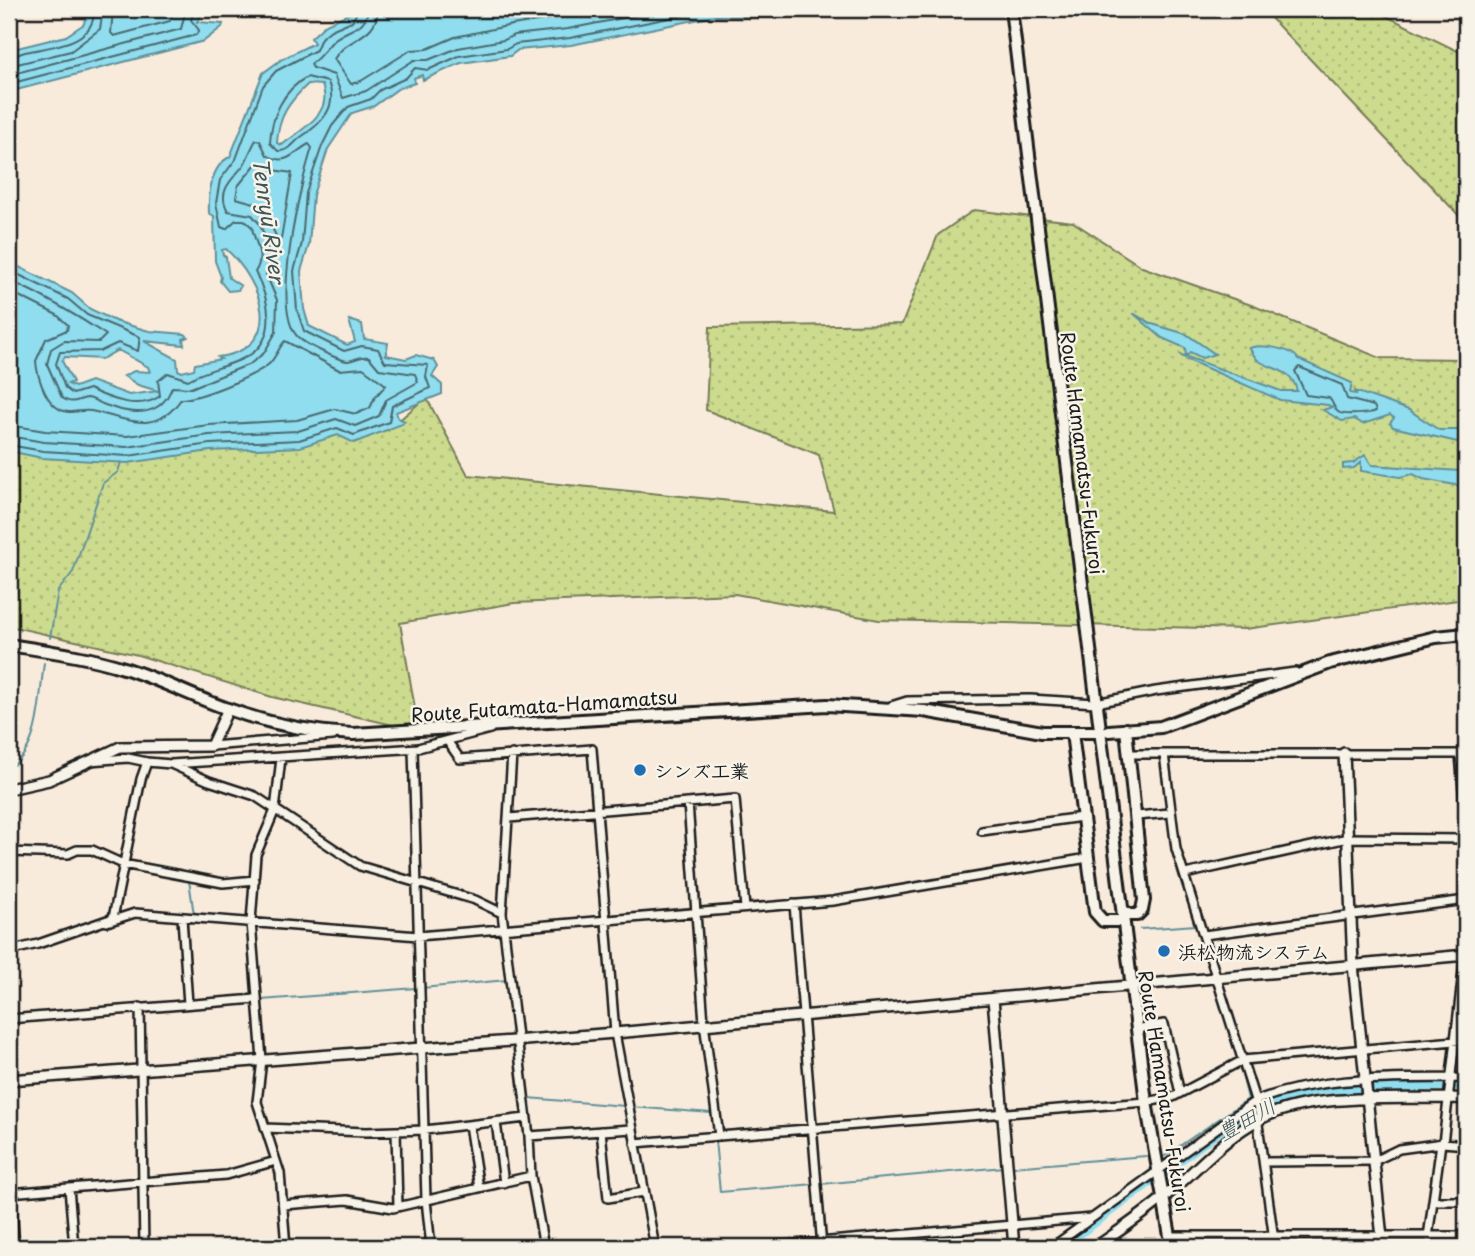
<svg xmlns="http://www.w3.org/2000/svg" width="1475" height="1256" viewBox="0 0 1475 1256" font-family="'Playpen Sans','Klee One',sans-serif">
	<defs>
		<pattern id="green-dots" width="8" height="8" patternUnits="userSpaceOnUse" patternTransform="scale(1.75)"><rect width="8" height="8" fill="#cddb8f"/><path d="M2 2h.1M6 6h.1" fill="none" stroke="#afbb7b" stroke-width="1.8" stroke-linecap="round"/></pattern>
	</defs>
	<rect width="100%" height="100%" fill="#f8ebdb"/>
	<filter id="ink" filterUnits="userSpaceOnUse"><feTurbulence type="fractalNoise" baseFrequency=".0143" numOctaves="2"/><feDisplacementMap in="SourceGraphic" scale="14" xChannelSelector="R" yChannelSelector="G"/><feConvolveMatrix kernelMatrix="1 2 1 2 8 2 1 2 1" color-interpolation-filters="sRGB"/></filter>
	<g filter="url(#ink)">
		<!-- green -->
		<path fill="url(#green-dots)" stroke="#747c56" stroke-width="2" d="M 1340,9 L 1372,9 L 1466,55 L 1466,223 L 1269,16 Z
			M 974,210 L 1073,222 L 1142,267 L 1254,306 L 1380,358 L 1466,359 L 1466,599 L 1245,629 L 879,620 L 735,594 L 514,603 L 400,623 L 419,731 L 272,697 L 138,655 L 9,626 L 9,451 L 26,454 L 388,430 L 426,397 L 468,475 L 834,511 L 819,455 L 706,410 L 710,327 L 902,324 L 938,235 Z"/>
		<!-- water -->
		<path fill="#8fddee" stroke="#61909a" stroke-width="2" fill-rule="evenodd" d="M 87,9 L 205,9 L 197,22 L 223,24 L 222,27 L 204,41 L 9,92 L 9,50 L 66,36 L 84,24 Z
			M 359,9 L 840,9 L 790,17 L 715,16 L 571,45 L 518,50 L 510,56 L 461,63 L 423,80 L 422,75 L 414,78 L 415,83 L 399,88 L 374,106 L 352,113 L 328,149 L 313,195 L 309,245 L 301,271 L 304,309 L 309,326 L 347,345 L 355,342 L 349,320 L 362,324 L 364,339 L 388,343 L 386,355 L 406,359 L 416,355 L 434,360 L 438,367 L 432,376 L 442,385 L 442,394 L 396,412 L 398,418 L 405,421 L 402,424 L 354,443 L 338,435 L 300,447 L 210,451 L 128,463 L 42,458 L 9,451 L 9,262 L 72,293 L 90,309 L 115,321 L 149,331 L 185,334 L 188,337 L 183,339 L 184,345 L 144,341 L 177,359 L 178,370 L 182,372 L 194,369 L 195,364 L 221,359 L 218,357 C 287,347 262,282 226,249 L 222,250 L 223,255 L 226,257 L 229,278 L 241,286 L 238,290 L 228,291 L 220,281 L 221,277 L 215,261 L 214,216 L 209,213 C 208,195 211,165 230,157 L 263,73 L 282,59 L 314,43 L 311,38 L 326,24 ZM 308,84 L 322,85 C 334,114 300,130 282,145 L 277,143 C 278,117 289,102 308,84 ZM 118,350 L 148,367 L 150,372 L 134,371 L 124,376 L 138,385 L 158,391 L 129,395 L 91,381 L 75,387 L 68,384 L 73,382 L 62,361 L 65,357 L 102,359 Z
			M 1133,313 L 1152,324 L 1186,334 L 1215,354 L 1202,358 L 1190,352 L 1187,356 L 1190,358 L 1281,391 L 1297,391 C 1292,369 1275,371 1259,361 C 1255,359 1252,351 1249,348 C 1260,344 1292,348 1298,359 L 1352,383 L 1350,393 L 1356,394 L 1355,391 L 1409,410 L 1439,430 L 1466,430 L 1466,444 L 1393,427 L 1390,423 L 1394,418 L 1390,415 L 1363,424 L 1354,419 L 1342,421 L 1323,410 L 1332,407 L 1328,405 L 1280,400 L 1188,360 L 1180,355 L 1186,356 L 1185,348 L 1162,338 Z
			M 1365,455 L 1372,465 L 1460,471 L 1466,475 L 1466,487 L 1423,479 L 1413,474 L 1400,477 L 1361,471 L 1361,462 L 1354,468 L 1343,469 L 1343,464 L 1353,463 Z"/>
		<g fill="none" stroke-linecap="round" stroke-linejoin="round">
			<!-- shore -->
			<path stroke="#4a6970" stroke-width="2" d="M 113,9 L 111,33 L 114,36 L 170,21 L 174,9
				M 368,9 C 366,32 343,28 331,43 C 323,52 321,56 311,64 L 313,68 L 334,75 L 343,98 L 366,91 L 414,60 L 428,60 L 458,48 L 504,40 L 514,35 L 568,29 L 668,9
				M 378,9 C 377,39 346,37 334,59 L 351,84 L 361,81 L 411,50 L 427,49 L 455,37 L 512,25 L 612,9
				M 9,57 C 16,56 22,52 30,51 C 56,46 96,42 94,9
				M 9,66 L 71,51 L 100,29 L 103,9
				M 9,75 L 181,29 L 186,9
				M 307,77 L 328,82 C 339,107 321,124 301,137 C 293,143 289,152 278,151 L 270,143 C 271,117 283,90 307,77 Z
				M 9,84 L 196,35 L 199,30 L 191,20 L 195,9
				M 260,163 L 273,170 L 292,173 L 281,239 L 277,238 L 264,211 L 254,203 L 236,198 L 238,186 L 256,164 Z
				M 9,270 L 68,299 L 87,315 L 140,337 L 138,351 L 118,343 L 101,351 L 60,352 L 56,364 L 65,388 L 73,394 L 89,389 C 110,399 140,411 160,396 L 158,381 L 168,373 L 188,380 C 207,369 228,367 248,356 C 279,338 269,298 255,272 C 266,256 254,242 252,227 L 244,220 L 236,220 L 226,229 L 221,227 L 216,203 L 220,180 L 236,159 L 263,86 L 276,71 L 316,50 L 321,38 L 331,30 L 352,21 L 359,9
				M 9,280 C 43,296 75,314 106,335 L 99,342 L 64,341 L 51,349 L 47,364 L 62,398 C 73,405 76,400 87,398 C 93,398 102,405 108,406 C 135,416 162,416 172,387 L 191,388 L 250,364 L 264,353 L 276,332 L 277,300 L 266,274 L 269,263 L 267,241 L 259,223 L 252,215 L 228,211 C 216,191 233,179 243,166 C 248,158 251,148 256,140 L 260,141 L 267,155 C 287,167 293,152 309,144 L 312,148 C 301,182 269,313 299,338 C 305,344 340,361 348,361 C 356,360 360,355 369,357 L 379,369 L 415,374 L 418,382 L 386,400 L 379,416 L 355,426 L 336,419 L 298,431 L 209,435 L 127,447 L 44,442 L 9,436
				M 9,291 L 57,315 L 68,325 L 67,330 L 46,339 L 36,361 C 37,375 44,397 55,406 C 68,417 78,409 91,411 C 125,418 156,437 181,399 C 199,399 255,376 269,364 C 276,357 279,347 285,341 L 339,370 L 363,368 L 386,385 L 375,397 L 370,408 L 356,414 L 335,409 L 297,420 L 209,425 L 127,436 L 45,431 L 9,425
				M 1299,367 L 1342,385 L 1347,399 L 1374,406 L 1376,411 C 1371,414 1343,416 1338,412 C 1333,408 1334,403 1329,398 L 1306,395 L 1295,371 Z
				M 9,445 L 43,451 L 128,456 L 210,444 L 299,440 L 337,428 L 354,435 L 389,422 L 392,406 L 430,388 L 426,377 L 428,365 L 385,362 L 378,349 L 362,346 L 344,351 L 304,331 L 297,310 L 294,271 L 302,243 L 306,193 L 322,146 L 332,126 L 348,107 L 371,99 L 380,90 L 406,78 L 415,68 L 428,70 L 459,56 L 507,49 L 516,44 L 570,38 L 714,9 L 795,9"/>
			<!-- stream -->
			<path stroke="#61909a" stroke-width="2" d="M 50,638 L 58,591 L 73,572 L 103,483 L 118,472 L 121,462
				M 9,768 C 41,750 39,695 44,663
				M 29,849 L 46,850
				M 189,880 L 194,915
				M 1140,929 L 1196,925 L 1208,963
				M 422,988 L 507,980
				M 261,1000 L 416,988
				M 528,1098 L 625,1106
				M 630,1107 L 712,1113 L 714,1134
				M 715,1140 L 720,1192 L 815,1184
				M 1165,1156 L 1248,1099 L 1240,1066
				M 1012,1167 L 1146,1156
				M 821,1184 L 1004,1167
				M 9,1231 L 10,1247
				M 1406,1239 L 1442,1240 L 1444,1247
				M 1279,1240 L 1376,1239"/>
			<!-- river -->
			<path stroke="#8fddee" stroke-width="10" d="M 1061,1247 L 1215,1134 L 1276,1099 L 1321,1089 L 1466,1085"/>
			<defs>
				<path id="minor" d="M 891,706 L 907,701 L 1030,699 L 1096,703 L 1156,691 L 1295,672
					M 448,742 L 460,759 L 592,749 L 615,1033 L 655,1247
					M 211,746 L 333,736
					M 413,749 L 426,1200 L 431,1247
					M 512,754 L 502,913 L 529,1136 L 531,1176 L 544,1247
					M 1129,754 L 1466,754
					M 1164,754 L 1176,849 L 1261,1119 L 1258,1124 L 1275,1247
					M 1460,754 L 1466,828
					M 281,758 L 275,810 L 256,855 L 251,922 L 262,1060 L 257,1102 L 280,1173 L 286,1247
					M 89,761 L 128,758 L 147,762
					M 171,764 L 209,781 L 255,796 L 360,866 L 475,900 L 502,913
					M 1137,816 L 1170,813
					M 509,818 L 735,799 L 745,908
					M 982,831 L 1082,817
					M 9,852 L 68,854 L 77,850 L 92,850 L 123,864 L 223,883 L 255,880
					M 1185,874 L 1348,838 L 1466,839
					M 794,904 L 822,1247
					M 182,918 L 188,1004
					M 107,922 L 135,913 L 418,936 L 833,901 L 1088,858
					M 1204,935 L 1466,900
					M 9,951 L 38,944 L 113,918 L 141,779 L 147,762 L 171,764 L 418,748 L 490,729
					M 140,1007 L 144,1247
					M 9,1019 L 256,999
					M 1136,1029 L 1164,1024 L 1180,1093
					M 496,1122 L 504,1183
					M 469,1125 L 479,1188
					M 265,1128 L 366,1132 L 425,1130 L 526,1118
					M 396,1131 L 398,1207
					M 601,1131 L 608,1198 L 644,1192
					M 529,1136 L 632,1129
					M 719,1136 L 1146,1102 L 1173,1097 L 1243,1060 L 1466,1040
					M 635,1143 L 719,1136 L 704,1023 L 688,803
					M 1443,1143 L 1466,946
					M 1264,1162 L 1374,1161 L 1399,1149 L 1443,1143 L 1466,1145
					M 9,1171 L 15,1247
					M 69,1188 L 74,1247
					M 9,1193 L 226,1175 L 276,1161
					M 1435,1201 L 1466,1201
					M 283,1205 L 347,1200 L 393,1208 L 531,1176
					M 1169,1236 L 1466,1236
					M 1428,1237 L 1441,1143
					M 762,1247 L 1092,1218
					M 1052,1247 L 1255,1101 C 1321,1075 1396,1079 1466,1078"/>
				<path id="tertiary" d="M 1344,753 L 1353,965 L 1383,1247
					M 9,789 L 49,780 L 120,747 L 211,746 L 228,709
					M 993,998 L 1014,1247
					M 9,1080 L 615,1033 L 1466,955
					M 1096,1247 C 1123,1228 1152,1209 1177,1186 C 1204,1162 1227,1136 1260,1119 C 1316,1091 1405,1100 1466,1098"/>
				<path id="secondary" d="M 1011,9 L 1146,1102 L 1172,1247
					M 9,645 C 47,651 86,656 124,668 C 159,679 193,697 228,709 C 269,724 309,732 353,734 L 827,705 L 924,711 L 1042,732 L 1093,732
					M 1109,731 L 1161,727 L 1330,663 L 1436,637 L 1466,634
					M 1072,733 L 1095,912 L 1103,921 L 1119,921
					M 1123,910 L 1129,915 L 1137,915 L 1142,910 L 1144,900 L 1126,729"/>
			</defs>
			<!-- minor casing -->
			<use href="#minor" stroke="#1c1c1c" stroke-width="12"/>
			<!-- tertiary casing -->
			<use href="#tertiary" stroke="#1c1c1c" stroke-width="14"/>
			<!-- secondary casing -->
			<use href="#secondary" stroke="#1c1c1c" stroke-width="16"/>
			<!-- minor -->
			<use href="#minor" stroke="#f7f3e8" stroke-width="7"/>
			<!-- tertiary -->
			<use href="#tertiary" stroke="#f7f3e8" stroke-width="9"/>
			<!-- secondary -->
			<use href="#secondary" stroke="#f7f3e8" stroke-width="10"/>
		</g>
	</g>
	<!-- markers -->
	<g fill="#1f6fb2" stroke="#f7f3e8" stroke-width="2.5">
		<circle cx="640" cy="770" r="7"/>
		<circle cx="1164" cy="951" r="7"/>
	</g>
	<g text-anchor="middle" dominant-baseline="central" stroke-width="5" stroke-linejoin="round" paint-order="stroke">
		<!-- street labels -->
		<g font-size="19" fill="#1c1c1c" stroke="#f7f3e8">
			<text transform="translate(1083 453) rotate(83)">Route Hamamatsu-Fukuroi</text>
			<text transform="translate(544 705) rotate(-4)">Route Futamata-Hamamatsu</text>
			<text transform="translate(1165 1091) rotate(81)">Route Hamamatsu-Fukuroi</text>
		</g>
		<!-- poi labels -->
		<g font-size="19" font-weight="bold" fill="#1c1c1c" stroke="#f7f3e8" text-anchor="start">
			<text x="654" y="770">シンズ工業</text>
			<text x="1178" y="951">浜松物流システム</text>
		</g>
		<!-- water labels -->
		<g font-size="21" font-style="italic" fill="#3e565b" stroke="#f7f3e8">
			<text transform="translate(270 220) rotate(82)">Tenryū River</text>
			<text transform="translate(1246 1118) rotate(-29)">豊田川</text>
		</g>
	</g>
	<!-- margin -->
	<rect width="1475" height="1256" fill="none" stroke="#f7f3e8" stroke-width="35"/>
	<rect x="18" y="18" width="1440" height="1221" fill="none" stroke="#1c1c1c" stroke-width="2.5" filter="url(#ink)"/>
</svg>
